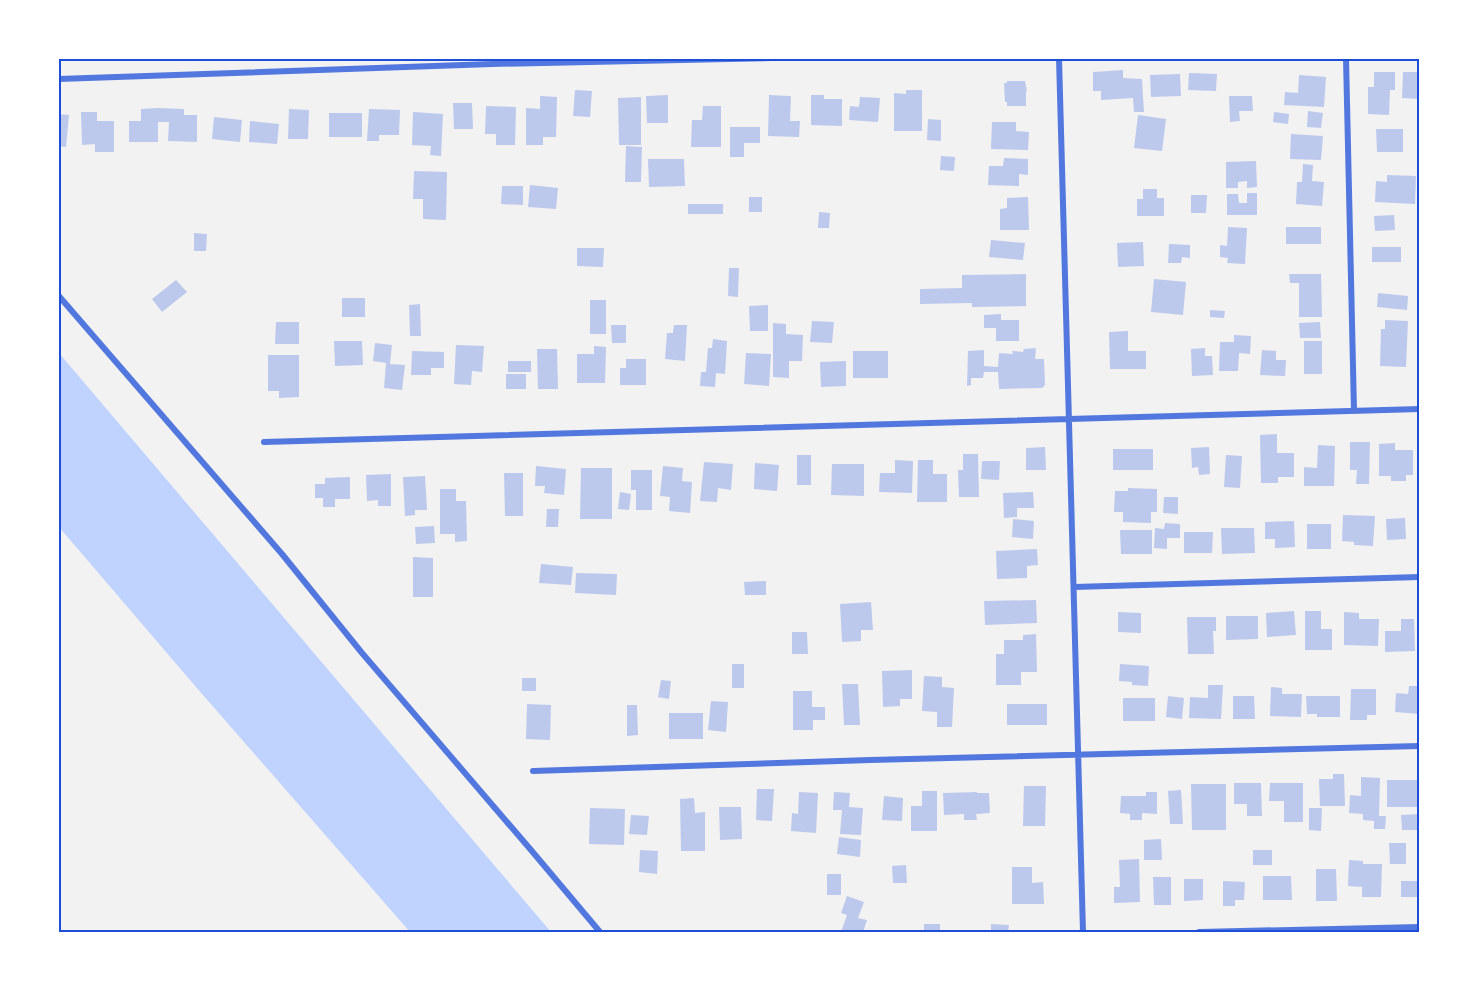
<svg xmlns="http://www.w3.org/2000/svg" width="1478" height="991" viewBox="0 0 1478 991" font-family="'Fira Sans',sans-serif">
	<rect width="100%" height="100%" fill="#f2f2f2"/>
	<!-- water -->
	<path fill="#bfd3fe" d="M 59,353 L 551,932 L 410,932 L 196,687 L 59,527 Z"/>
	<!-- building -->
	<path fill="#bdc9ec" d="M 1123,70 L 1123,78 L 1142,79 L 1144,112 L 1134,112 L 1133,98 L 1101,100 L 1101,91 L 1093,91 L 1093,72 Z
		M 1374,72 L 1395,72 L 1395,90 L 1390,90 L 1389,115 L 1368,114 L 1368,87 L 1374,87 Z
		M 1403,72 L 1420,72 L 1420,99 L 1402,98 Z
		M 1189,73 L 1217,74 L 1216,91 L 1188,90 Z
		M 1180,74 L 1181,96 L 1151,97 L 1150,75 Z
		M 1299,75 L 1326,77 L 1324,107 L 1284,105 L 1285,92 L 1298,93 Z
		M 1007,81 L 1025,81 L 1027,91 L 1026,91 L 1026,106 L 1007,106 L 1007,102 L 1005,102 L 1004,83 L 1007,83 Z
		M 575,90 L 592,91 L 590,117 L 573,116 Z
		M 906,90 L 922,90 L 922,131 L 894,131 L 894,93 L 906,94 Z
		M 668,95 L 668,123 L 647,123 L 646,96 Z
		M 769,95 L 791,96 L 790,121 L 800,121 L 799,137 L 768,136 Z
		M 811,95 L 824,95 L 824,99 L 842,99 L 842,126 L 811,125 Z
		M 540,96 L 557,97 L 556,137 L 543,137 L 543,145 L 526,145 L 526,108 L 540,109 Z
		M 1229,96 L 1252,96 L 1253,111 L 1239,111 L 1240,121 L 1230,122 Z
		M 641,97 L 641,145 L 619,145 L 618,98 Z
		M 860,97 L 880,98 L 878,122 L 849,120 L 850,106 L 859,107 Z
		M 453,103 L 472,103 L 473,129 L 454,129 Z
		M 486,106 L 516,107 L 515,145 L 496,145 L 496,134 L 485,134 Z
		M 703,106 L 721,106 L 721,147 L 691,147 L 692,120 L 702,120 Z
		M 158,108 L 184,109 L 184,115 L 197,115 L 197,142 L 168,141 L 169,122 L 158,122 L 158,142 L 129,142 L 129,121 L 141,121 L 141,109 Z
		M 289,109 L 309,110 L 308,139 L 288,139 Z
		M 369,109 L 400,110 L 399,135 L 379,135 L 379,141 L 367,141 Z
		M 1308,111 L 1323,113 L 1321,128 L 1307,127 Z
		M 81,112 L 97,112 L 97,121 L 114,121 L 114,152 L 95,152 L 95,144 L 82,145 Z
		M 413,112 L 443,114 L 441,156 L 430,155 L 431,146 L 412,145 Z
		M 1274,112 L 1289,114 L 1288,124 L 1273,122 Z
		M 329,113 L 362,113 L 362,137 L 329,137 Z
		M 58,114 L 69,115 L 66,147 L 58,146 Z
		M 1138,115 L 1166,119 L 1162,151 L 1134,148 Z
		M 214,117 L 242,120 L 240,142 L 212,139 Z
		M 928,119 L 941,120 L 941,141 L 927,140 Z
		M 250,121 L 279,124 L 277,144 L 249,142 Z
		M 992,122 L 1016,122 L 1016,131 L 1029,132 L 1028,150 L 991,149 Z
		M 730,127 L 760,127 L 760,143 L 744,143 L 744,157 L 730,157 Z
		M 1376,129 L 1403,129 L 1403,152 L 1377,152 Z
		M 1291,134 L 1323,136 L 1321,160 L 1290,159 Z
		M 626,146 L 642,147 L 641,182 L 625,182 Z
		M 941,156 L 955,157 L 954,171 L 940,170 Z
		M 1004,158 L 1028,159 L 1028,175 L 1019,174 L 1019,186 L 988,185 L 989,166 L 1003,166 Z
		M 648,159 L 684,159 L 685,186 L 649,187 Z
		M 1256,161 L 1257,187 L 1247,188 L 1247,181 L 1238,182 L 1238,188 L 1226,188 L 1226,162 Z
		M 1303,164 L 1313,165 L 1312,181 L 1324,182 L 1322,206 L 1296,204 L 1297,182 L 1302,182 Z
		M 414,171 L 447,172 L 446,220 L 423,219 L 423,199 L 413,199 Z
		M 1387,175 L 1416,176 L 1415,204 L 1375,202 L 1376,181 L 1387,182 Z
		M 530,185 L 558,188 L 556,209 L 528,207 Z
		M 502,186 L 523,186 L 523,205 L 501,204 Z
		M 1143,189 L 1157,189 L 1157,198 L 1164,198 L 1164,216 L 1137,216 L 1137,199 L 1143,199 Z
		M 1247,193 L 1257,193 L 1257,215 L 1227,215 L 1227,194 L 1238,194 L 1239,203 L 1247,203 Z
		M 1191,195 L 1207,195 L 1206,213 L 1191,213 Z
		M 749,197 L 762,197 L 762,212 L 749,212 Z
		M 1028,197 L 1029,230 L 1000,230 L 1000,209 L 1007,208 L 1007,198 Z
		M 688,204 L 723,204 L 723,214 L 688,214 Z
		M 819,212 L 830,213 L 829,228 L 818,228 Z
		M 1394,215 L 1395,230 L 1375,231 L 1374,216 Z
		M 1228,227 L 1247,228 L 1245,264 L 1227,263 L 1228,258 L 1220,257 L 1220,245 L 1227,246 Z
		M 1286,227 L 1321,227 L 1321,244 L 1286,244 Z
		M 194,233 L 207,234 L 206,251 L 194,251 Z
		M 991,240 L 1025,243 L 1023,260 L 989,257 Z
		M 1143,242 L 1144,266 L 1118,267 L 1117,243 Z
		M 1169,244 L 1190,245 L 1190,258 L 1182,257 L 1181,263 L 1168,263 Z
		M 1372,247 L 1401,247 L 1401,262 L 1372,262 Z
		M 577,248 L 604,248 L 603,267 L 577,266 Z
		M 729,268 L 739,268 L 738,297 L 728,296 Z
		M 1026,274 L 1026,306 L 972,307 L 972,303 L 920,304 L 920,289 L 962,288 L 962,275 Z
		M 1289,274 L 1321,274 L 1322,317 L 1299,317 L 1299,283 L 1290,283 Z
		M 1154,279 L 1186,282 L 1183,315 L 1151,312 Z
		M 176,280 L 187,292 L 162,312 L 152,299 Z
		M 1378,293 L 1408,296 L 1407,310 L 1377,307 Z
		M 342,298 L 365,298 L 365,317 L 342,317 Z
		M 590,300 L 606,300 L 606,334 L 590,334 Z
		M 420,304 L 421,336 L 410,336 L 409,305 Z
		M 768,305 L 768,331 L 750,331 L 749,306 Z
		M 1210,310 L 1225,311 L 1224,318 L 1210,317 Z
		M 1001,314 L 1001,320 L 1019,320 L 1019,341 L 996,341 L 996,328 L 984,328 L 984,315 Z
		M 1385,320 L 1408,321 L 1406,367 L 1380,366 L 1381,329 L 1385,329 Z
		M 812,321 L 834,322 L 832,343 L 810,342 Z
		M 276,322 L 299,322 L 299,344 L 275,344 Z
		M 1320,322 L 1321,338 L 1300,338 L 1299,323 Z
		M 773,323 L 786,324 L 786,334 L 803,335 L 802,361 L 789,361 L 789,378 L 773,377 Z
		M 611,325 L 626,325 L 626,343 L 612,343 Z
		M 674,325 L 687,325 L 685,361 L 665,359 L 667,333 L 673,333 Z
		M 1128,331 L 1128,351 L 1146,351 L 1146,369 L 1110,369 L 1109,332 Z
		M 1234,335 L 1251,336 L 1250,354 L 1239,353 L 1238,371 L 1219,371 L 1220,342 L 1234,342 Z
		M 713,339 L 727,341 L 725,374 L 716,373 L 715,387 L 700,386 L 701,372 L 706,372 L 708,348 L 712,348 Z
		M 334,341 L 362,341 L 363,365 L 335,366 Z
		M 1304,341 L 1322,341 L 1322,374 L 1304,374 Z
		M 375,343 L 392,345 L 390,364 L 405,365 L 402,390 L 384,388 L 386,363 L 373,361 Z
		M 456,345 L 484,346 L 482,372 L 472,371 L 471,385 L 454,384 Z
		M 594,346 L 606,347 L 605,383 L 577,383 L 577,354 L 594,354 Z
		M 1036,348 L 1035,359 L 1044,359 L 1045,385 L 1042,388 L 999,389 L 998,372 L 984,372 L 983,378 L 971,378 L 971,385 L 967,386 L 968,351 L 984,350 L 984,366 L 998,367 L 999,353 L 1013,354 L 1012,351 L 1023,352 L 1024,349 Z
		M 1205,348 L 1205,356 L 1212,356 L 1213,375 L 1192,376 L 1191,349 Z
		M 537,349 L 557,349 L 558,389 L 538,389 Z
		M 1262,350 L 1276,351 L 1276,360 L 1286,360 L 1285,376 L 1260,375 Z
		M 412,351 L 444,352 L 444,368 L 431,368 L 431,375 L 411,375 Z
		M 853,351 L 888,351 L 888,378 L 853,378 Z
		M 746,353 L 771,354 L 769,386 L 744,384 Z
		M 268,355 L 299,355 L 299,397 L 279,398 L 279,391 L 268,391 Z
		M 626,359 L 646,359 L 646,385 L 620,385 L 620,368 L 626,368 Z
		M 508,361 L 531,361 L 531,372 L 508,372 Z
		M 846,361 L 846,386 L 821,387 L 820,362 Z
		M 506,374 L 526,374 L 526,389 L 506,389 Z
		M 1277,434 L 1277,453 L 1294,453 L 1294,477 L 1278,477 L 1278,483 L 1261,483 L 1260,435 Z
		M 1350,442 L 1370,442 L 1369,484 L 1356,484 L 1357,470 L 1350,470 Z
		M 1395,443 L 1395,450 L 1413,450 L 1413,475 L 1406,475 L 1406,481 L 1391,481 L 1391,476 L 1379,476 L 1379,444 Z
		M 1318,445 L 1335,446 L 1334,486 L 1304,486 L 1304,467 L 1317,468 Z
		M 1045,447 L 1046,470 L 1026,470 L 1026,448 Z
		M 1209,447 L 1210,474 L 1199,475 L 1198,467 L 1192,468 L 1191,448 Z
		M 1113,449 L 1153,449 L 1153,470 L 1113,470 Z
		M 963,454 L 978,454 L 979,497 L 959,497 L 958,470 L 963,470 Z
		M 797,455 L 811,455 L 811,485 L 797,485 Z
		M 1226,455 L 1242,456 L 1240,488 L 1224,487 Z
		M 895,460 L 913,461 L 912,493 L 879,492 L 880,473 L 895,473 Z
		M 918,460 L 933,460 L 933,474 L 947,474 L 947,502 L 917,502 Z
		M 982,461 L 1000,461 L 999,480 L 981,479 Z
		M 704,462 L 733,464 L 731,490 L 718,488 L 717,502 L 700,501 Z
		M 755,463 L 779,465 L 777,491 L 754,489 Z
		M 832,464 L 864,464 L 864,496 L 831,495 Z
		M 536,466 L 566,469 L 564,495 L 544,493 L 545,486 L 535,486 Z
		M 663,466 L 683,468 L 682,481 L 692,482 L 690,513 L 669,511 L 670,497 L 660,496 Z
		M 581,468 L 612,468 L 612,519 L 580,519 Z
		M 631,470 L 652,470 L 652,510 L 636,510 L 636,490 L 631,490 Z
		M 504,473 L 523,473 L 523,516 L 505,516 Z
		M 391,474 L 391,506 L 378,506 L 378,500 L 367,501 L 366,475 Z
		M 425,476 L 427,510 L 415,510 L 415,515 L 405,516 L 403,477 Z
		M 350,477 L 350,499 L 335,499 L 335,507 L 323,507 L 323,498 L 315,498 L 315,484 L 325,484 L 325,478 Z
		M 1128,488 L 1157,489 L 1157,512 L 1151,512 L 1151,523 L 1123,522 L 1123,512 L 1114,512 L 1115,491 L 1128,491 Z
		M 440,489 L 456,489 L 456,501 L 466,501 L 467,541 L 455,542 L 455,534 L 440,534 Z
		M 620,492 L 631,494 L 629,510 L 618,509 Z
		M 1033,492 L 1034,508 L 1017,508 L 1017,517 L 1004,518 L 1003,493 Z
		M 1164,497 L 1178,497 L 1178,514 L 1163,513 Z
		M 547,509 L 559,509 L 558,527 L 546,527 Z
		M 1343,515 L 1375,516 L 1373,546 L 1354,545 L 1354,542 L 1342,541 Z
		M 1405,518 L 1406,539 L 1387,540 L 1386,519 Z
		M 1013,519 L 1034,521 L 1033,539 L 1012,537 Z
		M 1294,521 L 1295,547 L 1275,548 L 1275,539 L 1265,539 L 1265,522 Z
		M 1165,523 L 1180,524 L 1180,538 L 1167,538 L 1167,549 L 1154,548 L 1155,528 L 1164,529 Z
		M 1307,524 L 1331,524 L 1331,549 L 1307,549 Z
		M 434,526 L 435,543 L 416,544 L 415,527 Z
		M 1221,528 L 1254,528 L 1255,553 L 1222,554 Z
		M 1120,530 L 1152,530 L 1152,554 L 1121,554 Z
		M 1184,532 L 1213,532 L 1212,553 L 1184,553 Z
		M 1037,549 L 1038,565 L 1027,566 L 1027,578 L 997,579 L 996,551 Z
		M 413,557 L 433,558 L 433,597 L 413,597 Z
		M 541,564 L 573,567 L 571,585 L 539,583 Z
		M 576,573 L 617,574 L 616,595 L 575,593 Z
		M 766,581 L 766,595 L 745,595 L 744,582 Z
		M 1036,600 L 1037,623 L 985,625 L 984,601 Z
		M 871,602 L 873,630 L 861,630 L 861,641 L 842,642 L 840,604 Z
		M 1294,611 L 1296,635 L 1267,637 L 1266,613 Z
		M 1305,611 L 1321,611 L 1321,629 L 1332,629 L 1332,650 L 1305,650 Z
		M 1118,612 L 1141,613 L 1141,633 L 1118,632 Z
		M 1344,612 L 1359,613 L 1359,619 L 1379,619 L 1378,646 L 1344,645 Z
		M 1226,616 L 1258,616 L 1258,639 L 1226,640 Z
		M 1187,617 L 1216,617 L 1216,631 L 1213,631 L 1214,654 L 1188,654 Z
		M 1401,619 L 1414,619 L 1415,651 L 1385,652 L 1385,631 L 1401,631 Z
		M 792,632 L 807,632 L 808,654 L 792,654 Z
		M 1036,634 L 1037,672 L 1021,672 L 1021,685 L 996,685 L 996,654 L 1004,654 L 1004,640 L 1023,640 L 1023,635 Z
		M 732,664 L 744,664 L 744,688 L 732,688 Z
		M 1120,664 L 1149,666 L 1148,686 L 1132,685 L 1132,682 L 1119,681 Z
		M 912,670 L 912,699 L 900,699 L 900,706 L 883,707 L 882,671 Z
		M 924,676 L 942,677 L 942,687 L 954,688 L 952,727 L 937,727 L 937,712 L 922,711 Z
		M 522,678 L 536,678 L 536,691 L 522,691 Z
		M 661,680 L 671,681 L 669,699 L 658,697 Z
		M 842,684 L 858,684 L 860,725 L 844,725 Z
		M 1208,685 L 1223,685 L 1221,719 L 1189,718 L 1190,697 L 1208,698 Z
		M 1409,686 L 1420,686 L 1420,714 L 1395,712 L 1396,693 L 1408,694 Z
		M 1271,687 L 1282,688 L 1282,694 L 1302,694 L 1301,717 L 1270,716 Z
		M 1351,689 L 1376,689 L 1376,715 L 1367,715 L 1367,720 L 1350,720 Z
		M 793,691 L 812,691 L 812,707 L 825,707 L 825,720 L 813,720 L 813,730 L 793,730 Z
		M 1168,696 L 1184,698 L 1182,719 L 1166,717 Z
		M 1233,696 L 1254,696 L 1255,719 L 1233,719 Z
		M 1306,696 L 1340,696 L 1340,717 L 1317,717 L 1317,714 L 1307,714 Z
		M 1123,698 L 1155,698 L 1155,721 L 1123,721 Z
		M 711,701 L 728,702 L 726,732 L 708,730 Z
		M 527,704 L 551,705 L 550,740 L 526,739 Z
		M 1007,704 L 1047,704 L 1047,725 L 1007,725 Z
		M 627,705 L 637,705 L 638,735 L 627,736 Z
		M 669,713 L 703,713 L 703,739 L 669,739 Z
		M 1333,774 L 1344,774 L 1345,806 L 1320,806 L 1319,779 L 1333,779 Z
		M 1361,777 L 1380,778 L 1379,816 L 1386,816 L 1385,829 L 1374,829 L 1374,821 L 1363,820 L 1363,814 L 1349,813 L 1350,795 L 1361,796 Z
		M 1387,780 L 1420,780 L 1420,807 L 1387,807 Z
		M 1234,783 L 1261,783 L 1262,816 L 1247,816 L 1247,804 L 1234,804 Z
		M 1270,783 L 1303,783 L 1303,822 L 1284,822 L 1284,801 L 1269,801 Z
		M 1191,784 L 1226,784 L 1226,830 L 1192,830 Z
		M 1024,786 L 1046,786 L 1045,826 L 1023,826 Z
		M 757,789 L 774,789 L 772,821 L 756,820 Z
		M 1181,790 L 1183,824 L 1170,824 L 1168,791 Z
		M 922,791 L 937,791 L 937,831 L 911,831 L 911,806 L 922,806 Z
		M 799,792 L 818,793 L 816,833 L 791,831 L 792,813 L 798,814 Z
		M 834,792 L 850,793 L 849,807 L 863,808 L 861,835 L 840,834 L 842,810 L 833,810 Z
		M 977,792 L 977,793 L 989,793 L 990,813 L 976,814 L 977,820 L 964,820 L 964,814 L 944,815 L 943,793 Z
		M 1146,792 L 1157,792 L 1157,814 L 1142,813 L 1142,820 L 1130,820 L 1130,814 L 1120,813 L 1121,796 L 1146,796 Z
		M 884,796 L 903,798 L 902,821 L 882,820 Z
		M 694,798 L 695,813 L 705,812 L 705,851 L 681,851 L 680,799 Z
		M 719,807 L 741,807 L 742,839 L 720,840 Z
		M 590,808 L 625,809 L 624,845 L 589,844 Z
		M 1309,808 L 1322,808 L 1321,831 L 1309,830 Z
		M 1420,814 L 1420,830 L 1402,830 L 1401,815 Z
		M 631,815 L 649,816 L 647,835 L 629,834 Z
		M 839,837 L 861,840 L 860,857 L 837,854 Z
		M 1161,839 L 1162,860 L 1144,860 L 1144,840 Z
		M 1389,843 L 1406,843 L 1406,864 L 1390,864 Z
		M 640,850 L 658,851 L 657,874 L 639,872 Z
		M 1253,850 L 1272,850 L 1272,865 L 1253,865 Z
		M 1139,859 L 1140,902 L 1114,903 L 1114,887 L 1120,887 L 1119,860 Z
		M 1349,860 L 1363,861 L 1363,864 L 1382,864 L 1381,897 L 1362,897 L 1362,887 L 1348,886 Z
		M 906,865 L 907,883 L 893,883 L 892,866 Z
		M 1012,867 L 1032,867 L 1032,883 L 1043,882 L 1044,904 L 1012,904 Z
		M 1316,869 L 1336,869 L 1337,901 L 1316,901 Z
		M 827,874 L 841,874 L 841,895 L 827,895 Z
		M 1263,876 L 1291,876 L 1292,900 L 1263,900 Z
		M 1153,877 L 1171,877 L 1171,905 L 1154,905 Z
		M 1184,879 L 1203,879 L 1203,900 L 1184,901 Z
		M 1223,881 L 1245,882 L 1244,900 L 1235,900 L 1235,906 L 1223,906 Z
		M 1401,881 L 1419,881 L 1419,897 L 1401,897 Z
		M 847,896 L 864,902 L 858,918 L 867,920 L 863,932 L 841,932 L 847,915 L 841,913 Z
		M 924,924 L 940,924 L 940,932 L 924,932 Z
		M 991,924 L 1009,925 L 1008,932 L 991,932 Z"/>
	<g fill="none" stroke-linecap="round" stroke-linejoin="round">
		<!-- minor -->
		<path stroke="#5277de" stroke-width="6" d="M 1059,58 L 1083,932
			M 1346,58 L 1354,411
			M 58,79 L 492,64 L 772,58
			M 58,295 L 282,554 L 362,653 L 531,850 L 600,932
			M 264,442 L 1420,409
			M 1074,587 L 1420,577
			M 533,771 L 870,760 L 1420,746
			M 1199,932 L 1420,927"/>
	</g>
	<!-- border -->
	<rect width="1478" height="991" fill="none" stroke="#ffffff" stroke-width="120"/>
	<rect x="60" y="60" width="1358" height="871" fill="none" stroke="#1d4ed8" stroke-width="2"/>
</svg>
